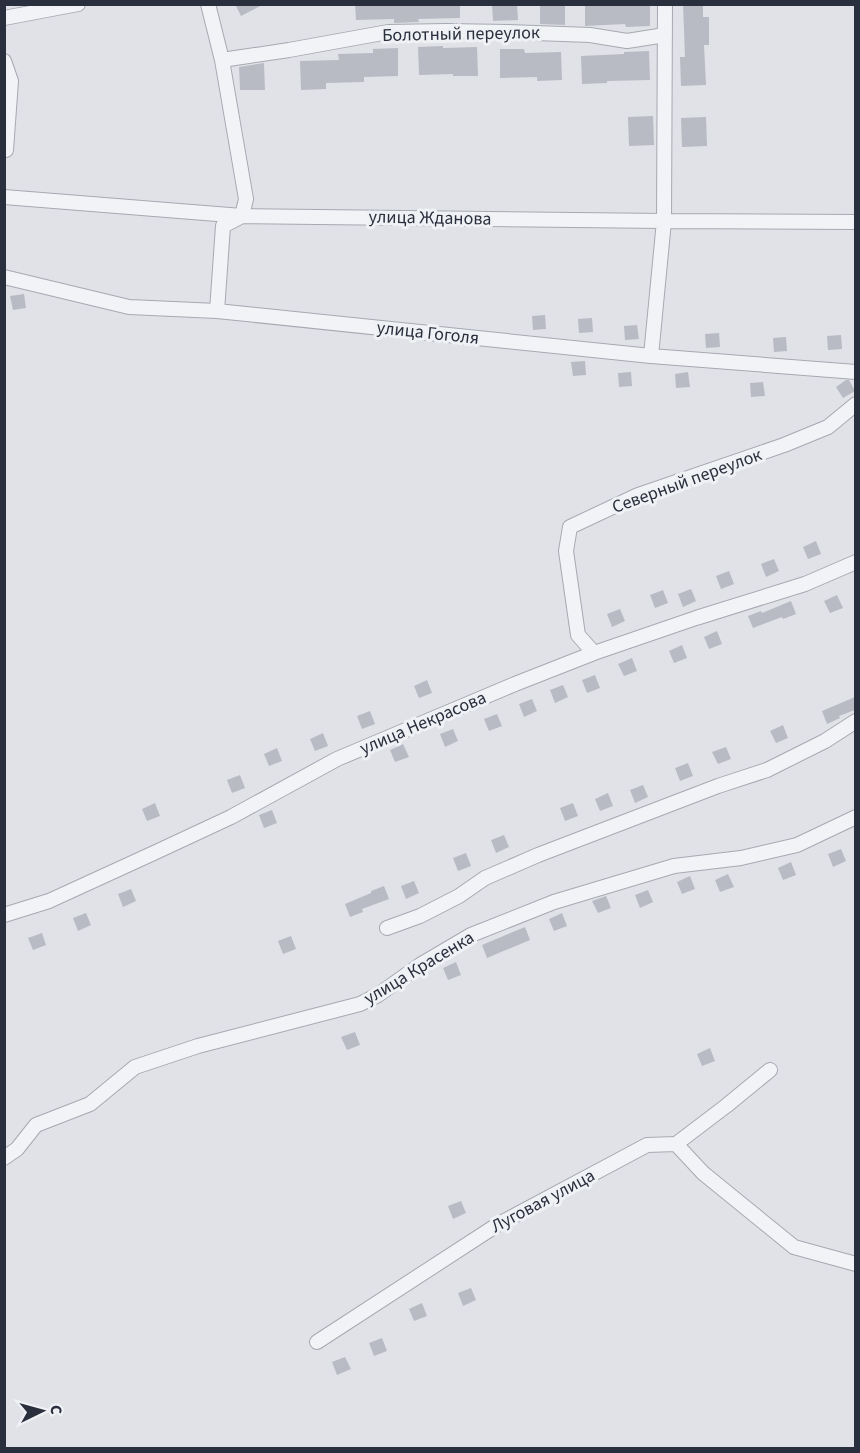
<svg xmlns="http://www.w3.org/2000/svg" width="860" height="1453" viewBox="0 0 860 1453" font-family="'Source Sans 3',sans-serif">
	<rect width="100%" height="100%" fill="#e0e2e7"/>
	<!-- building -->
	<path fill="#b8bbc3" d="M 235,4 L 264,4 L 241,16 Z
		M 355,4 L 460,4 L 460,18 L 418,19 L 419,22 L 394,23 L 394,19 L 356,20 Z
		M 492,4 L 517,4 L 518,20 L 493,21 Z
		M 540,4 L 565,4 L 565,25 L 540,24 Z
		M 585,4 L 650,4 L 650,26 L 626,27 L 625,24 L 585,26 Z
		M 683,4 L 703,4 L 703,17 L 709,17 L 709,45 L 704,45 L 706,85 L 681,86 L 680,57 L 685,57 Z
		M 443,46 L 443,48 L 477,47 L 478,76 L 453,76 L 453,74 L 419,75 L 418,47 Z
		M 398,48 L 398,76 L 364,77 L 364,82 L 326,83 L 326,89 L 301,90 L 300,61 L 339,60 L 338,54 L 373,53 L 373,49 Z
		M 500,49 L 524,49 L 525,53 L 561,52 L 562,80 L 537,81 L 537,77 L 500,78 Z
		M 649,51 L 650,80 L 607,81 L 607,83 L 582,84 L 581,56 L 624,54 L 624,52 Z
		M 264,63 L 265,90 L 240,90 L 239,67 Z
		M 653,116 L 654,145 L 629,146 L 628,117 Z
		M 706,117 L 707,146 L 682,147 L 681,118 Z
		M 24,294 L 26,308 L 13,310 L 10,296 Z
		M 545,315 L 546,329 L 533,330 L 532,316 Z
		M 592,318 L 593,332 L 579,333 L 578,319 Z
		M 637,325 L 639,339 L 625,340 L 624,326 Z
		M 719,333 L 720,347 L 706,348 L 705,334 Z
		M 841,335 L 842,349 L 828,350 L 827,336 Z
		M 786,337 L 787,351 L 774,352 L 773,338 Z
		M 585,361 L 586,375 L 573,376 L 571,362 Z
		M 631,372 L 632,386 L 619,387 L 618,373 Z
		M 688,372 L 690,387 L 676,388 L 675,374 Z
		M 846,380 L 849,380 L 855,391 L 843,398 L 836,387 Z
		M 763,382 L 765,396 L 751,397 L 750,383 Z
		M 816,541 L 821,554 L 808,559 L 803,547 Z
		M 774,559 L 779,571 L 766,577 L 761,564 Z
		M 729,571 L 734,584 L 721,589 L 716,576 Z
		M 691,589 L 696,601 L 683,607 L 678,594 Z
		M 663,590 L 668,603 L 655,608 L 650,595 Z
		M 837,595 L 843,608 L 830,613 L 824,601 Z
		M 791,601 L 796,614 L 783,619 L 782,617 L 753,628 L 748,616 L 761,611 L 762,613 Z
		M 620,609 L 625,621 L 612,627 L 607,614 Z
		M 717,631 L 722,644 L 709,649 L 704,637 Z
		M 682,645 L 687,658 L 674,663 L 669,651 Z
		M 632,658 L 637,671 L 624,676 L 618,664 Z
		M 595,675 L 600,688 L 587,693 L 582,680 Z
		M 427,680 L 432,693 L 419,698 L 414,686 Z
		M 563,685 L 568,697 L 555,703 L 550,690 Z
		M 855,697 L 855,710 L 839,716 L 840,718 L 827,724 L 822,711 Z
		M 532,699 L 537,711 L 524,717 L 519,704 Z
		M 370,711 L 375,724 L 362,729 L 357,716 Z
		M 497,714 L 502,726 L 489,731 L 484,719 Z
		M 783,725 L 788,738 L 776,743 L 770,731 Z
		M 453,729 L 458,741 L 445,747 L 440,734 Z
		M 323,733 L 328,746 L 315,751 L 310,739 Z
		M 403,744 L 409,757 L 395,762 L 390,750 Z
		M 726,747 L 731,759 L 718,764 L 712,752 Z
		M 277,748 L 282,761 L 269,766 L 264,754 Z
		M 688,763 L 693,776 L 680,781 L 675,768 Z
		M 240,775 L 245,788 L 232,793 L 227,780 Z
		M 643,785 L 648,797 L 635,803 L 630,790 Z
		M 608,793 L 613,806 L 600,811 L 595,799 Z
		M 155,803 L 160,816 L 147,821 L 142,809 Z
		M 573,803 L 578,816 L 565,821 L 560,808 Z
		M 272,810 L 277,823 L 264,828 L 259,815 Z
		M 504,835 L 509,847 L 496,853 L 491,840 Z
		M 841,849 L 846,861 L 833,867 L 828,854 Z
		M 466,853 L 471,866 L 458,871 L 453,858 Z
		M 791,862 L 796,875 L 783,880 L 778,868 Z
		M 728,874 L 734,887 L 720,892 L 715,880 Z
		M 690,876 L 695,889 L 682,894 L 677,882 Z
		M 414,881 L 419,893 L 406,899 L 401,886 Z
		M 384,886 L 389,899 L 362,909 L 363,912 L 350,917 L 345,904 L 371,893 L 371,891 Z
		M 131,889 L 136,901 L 123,907 L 118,894 Z
		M 648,890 L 653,902 L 640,908 L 635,895 Z
		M 606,896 L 611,908 L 598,913 L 592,901 Z
		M 86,913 L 91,925 L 78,931 L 73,918 Z
		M 562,913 L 567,926 L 554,931 L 549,919 Z
		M 525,927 L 530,940 L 487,958 L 482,945 Z
		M 42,933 L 46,945 L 33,950 L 28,938 Z
		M 291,936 L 296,949 L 283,954 L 278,941 Z
		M 456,962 L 461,975 L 448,980 L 443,968 Z
		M 355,1032 L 360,1045 L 347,1050 L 341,1037 Z
		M 710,1048 L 715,1061 L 702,1066 L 697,1054 Z
		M 461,1201 L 466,1213 L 453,1219 L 448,1206 Z
		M 471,1288 L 476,1300 L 463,1306 L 458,1293 Z
		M 422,1303 L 427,1316 L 414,1321 L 409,1309 Z
		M 382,1338 L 387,1351 L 374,1356 L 369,1343 Z
		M 345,1357 L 351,1369 L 337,1375 L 332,1362 Z"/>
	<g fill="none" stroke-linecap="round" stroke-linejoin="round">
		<defs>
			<path id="minor" d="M 208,4 L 222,60 L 246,199 L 242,216 L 223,226 L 217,311
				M 4,18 L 78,4
				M 222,60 L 289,50 L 388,32 L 446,31 L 508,32 L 590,35 L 627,41 L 665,35
				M 4,61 L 11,81 L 6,150
				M 4,197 L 242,216 L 664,221 L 856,222
				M 4,277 L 129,307 L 217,311 L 651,356 L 856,372
				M 651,356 L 664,221 L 665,4
				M 594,653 L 578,635 L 566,551 L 570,527 L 638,495 L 784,445 L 828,427 L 856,404
				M 4,915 L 49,901 L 156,852 L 231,817 L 337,759 L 515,684 L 594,653 L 696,618 L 805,584 L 856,562
				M 387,928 L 420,916 L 459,896 L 485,878 L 538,855 L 718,786 L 767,770 L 825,741 L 856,721
				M 676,1144 L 703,1173 L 794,1247 L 856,1264
				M 4,1158 L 17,1149 L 36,1125 L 90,1104 L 135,1067 L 198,1046 L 360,1004 L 378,995 L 420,965 L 471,935 L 554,902 L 674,866 L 741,858 L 797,845 L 856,817
				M 317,1342 L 497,1225 L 647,1145 L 676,1144 L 726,1106 L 770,1070"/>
		</defs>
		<!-- minor casing -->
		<use href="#minor" stroke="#a6a9b1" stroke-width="16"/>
		<!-- minor -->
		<use href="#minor" stroke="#f2f3f6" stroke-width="14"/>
	</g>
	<g text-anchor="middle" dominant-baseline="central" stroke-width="6" stroke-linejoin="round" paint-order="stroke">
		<!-- street labels -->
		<g font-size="18" fill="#2a2f3d" stroke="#eff1f5">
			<text transform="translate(461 34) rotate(-1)">Болотный переулок</text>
			<text transform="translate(430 218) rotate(1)">улица Жданова</text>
			<text transform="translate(428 333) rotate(6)">улица Гоголя</text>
			<text transform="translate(687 481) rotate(-20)">Северный переулок</text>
			<text transform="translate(423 723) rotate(-23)">улица Некрасова</text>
			<text transform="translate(419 968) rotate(-31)">улица Красенка</text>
			<text transform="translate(543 1201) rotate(-28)">Луговая улица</text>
		</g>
	</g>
	<!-- border -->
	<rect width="860" height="1453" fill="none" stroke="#2a2f3d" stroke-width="12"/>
	<!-- north arrow -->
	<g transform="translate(42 1411) rotate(85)" stroke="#eff1f5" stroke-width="4.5" paint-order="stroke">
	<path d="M0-4.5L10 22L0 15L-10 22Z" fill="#2a2f3d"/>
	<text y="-9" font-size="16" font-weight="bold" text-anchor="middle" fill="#2a2f3d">С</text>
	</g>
</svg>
